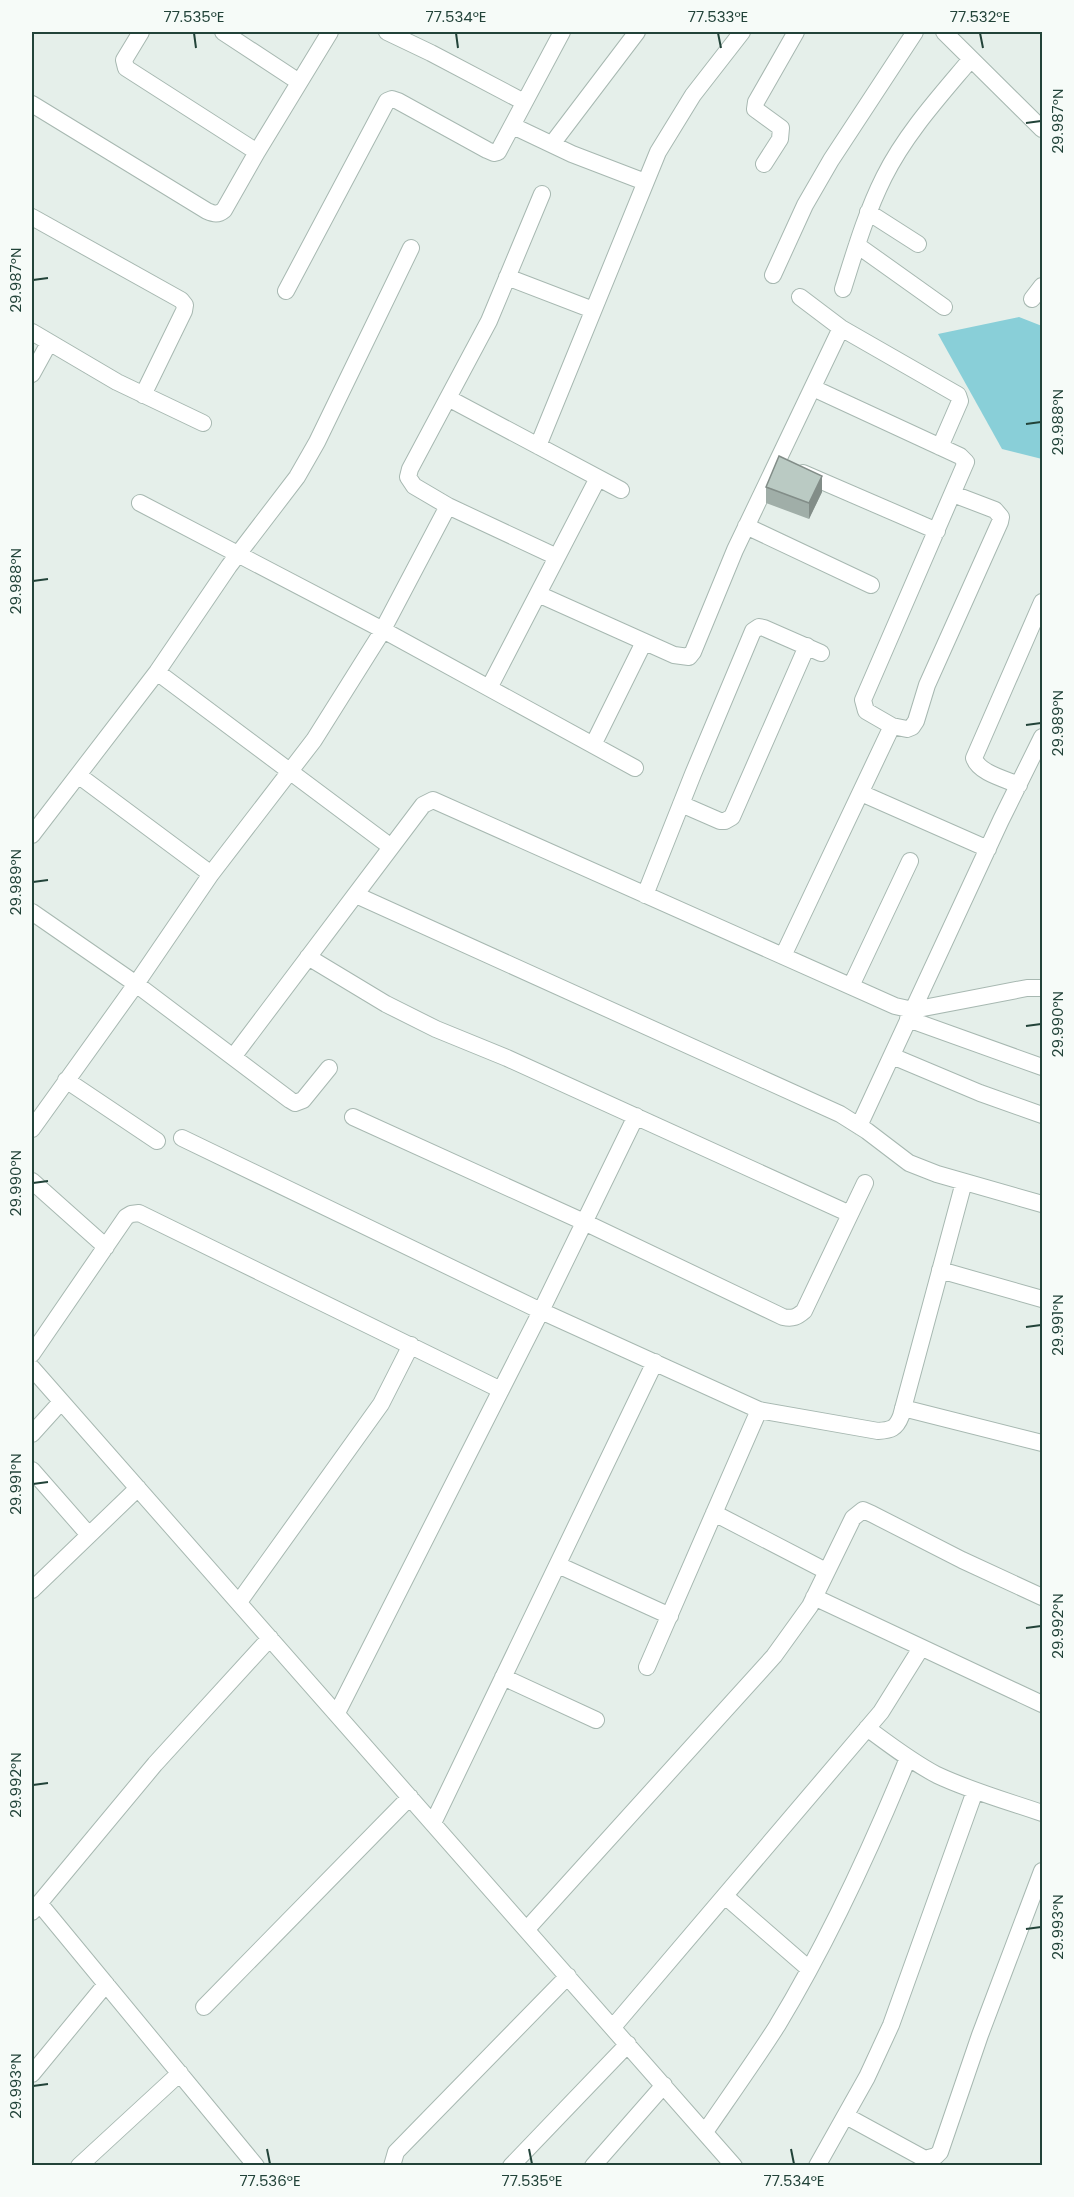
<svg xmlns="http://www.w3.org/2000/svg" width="1074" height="2197" viewBox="0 0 1074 2197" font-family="Poppins,sans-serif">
	<rect width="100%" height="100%" fill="#e5efea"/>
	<!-- water -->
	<path fill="#89cfd8" d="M 1019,317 L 1042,326 L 1042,459 L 1002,449 L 938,334 Z"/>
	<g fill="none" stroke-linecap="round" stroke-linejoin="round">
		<defs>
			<path id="minor" d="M 141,32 L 124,60 L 126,68 L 257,152
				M 223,32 L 299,82
				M 387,32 L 431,53 L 524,102
				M 944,32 L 1042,129
				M 32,104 L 207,211 C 214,214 218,215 224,210 L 257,152 L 330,32
				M 513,126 L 572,154 L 645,182
				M 552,144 L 637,32
				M 764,164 L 780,139 L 781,128 L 755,109 L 756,102 L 796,32
				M 868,212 L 918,244
				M 32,217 L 181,300 L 185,305 L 184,311 L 143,395
				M 857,245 L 944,307
				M 773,275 L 805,205 L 831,160 L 915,32
				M 507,277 L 593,310
				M 843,289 C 855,251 866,213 884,177 C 906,133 940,96 971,59
				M 286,291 L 387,101 L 392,99 L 398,101 L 487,150 L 494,153 L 498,152 L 562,32
				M 800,297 L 841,328 L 958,395 L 960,401 L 940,447
				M 1032,299 L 1042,286
				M 32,332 L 117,382 L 203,423
				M 32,374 L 49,343
				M 448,398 L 621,490
				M 538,446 L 658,152 L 693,95 L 742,32
				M 803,473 L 937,531
				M 140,503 L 383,630 L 635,768
				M 448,506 L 557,557
				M 746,526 L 871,585
				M 538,594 L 674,655 L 689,657 L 693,652 L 735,550 L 841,328
				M 157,672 L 391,847
				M 489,688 L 598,478
				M 892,726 L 907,729 L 912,727 L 916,721 L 927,685 L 1000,522 L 1001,517 L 995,510 L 953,494
				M 593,745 L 644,642
				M 78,775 L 211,874
				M 1019,785 C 1005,779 979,773 974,758 L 1042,602
				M 861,793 L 988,849
				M 681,804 L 720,821 L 725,821 L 732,817 L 807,646
				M 32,835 L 157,672 L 229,566 L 297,477 L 317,442 L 411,248
				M 356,895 L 840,1114 L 867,1131 L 909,1163 L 937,1174 L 1042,1204
				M 645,895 L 693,774 L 753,631 L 759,627 L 764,628 L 821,653
				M 32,912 L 136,984 L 290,1100 L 295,1103 L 303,1100 L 329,1068
				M 783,956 L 892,726 L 866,711 L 863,700 L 966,462 L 960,456 L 813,388
				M 308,957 L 386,1004 L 436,1029 L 507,1058 L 850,1214
				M 851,986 L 910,861
				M 908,1019 L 1042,1067
				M 892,1056 L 980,1093 L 1042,1115
				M 233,1057 L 423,805 L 433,800 L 895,1006 L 913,1010 L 1027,988 L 1042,988
				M 66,1080 L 157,1141
				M 353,1117 L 584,1222 L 783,1317 C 793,1319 797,1317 804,1311 L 865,1183
				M 859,1126 L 1001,820 L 1042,737
				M 32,1129 L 136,984 L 211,874 L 314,740 L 380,635 L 448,506 L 414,486 L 408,477 L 410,469 L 489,321 L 542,194
				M 182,1138 L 541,1311 L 759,1410 L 878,1431 C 891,1430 896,1429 901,1416 L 964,1182
				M 32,1181 L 106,1247
				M 940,1270 L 1042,1299
				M 32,1354 L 126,1217 L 131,1214 L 139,1213 L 501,1390
				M 32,1368 L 734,2166
				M 903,1408 L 1042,1443
				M 32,1434 L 60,1403
				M 32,1470 L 89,1535
				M 714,1513 L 826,1571
				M 558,1565 L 670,1616
				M 32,1590 L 138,1488
				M 814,1597 L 1042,1704
				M 239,1602 L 381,1404 L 411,1345
				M 647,1667 L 759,1410
				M 503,1677 L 596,1720
				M 337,1713 L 541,1311 L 636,1116
				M 867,1728 C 890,1745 912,1762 937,1775 C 971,1791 1007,1801 1042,1813
				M 433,1823 L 655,1362
				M 725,1896 L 809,1969
				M 39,1903 L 256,2166
				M 32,1912 L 155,1764 L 270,1638
				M 527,1929 L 774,1656 L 810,1606 L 853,1518 L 863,1510 L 872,1514 L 962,1560 L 1042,1597
				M 204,2007 L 410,1797
				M 613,2027 L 881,1712 L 921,1648
				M 32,2074 L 106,1984
				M 846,2116 L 925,2159 L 936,2156 L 940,2152 L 980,2035 L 1042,1871
				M 705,2132 C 729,2097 754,2062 777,2026 C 829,1940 870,1851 908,1758
				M 79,2166 L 180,2073
				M 392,2166 L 396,2152 L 568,1976
				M 511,2166 L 628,2044
				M 593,2166 L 664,2085
				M 817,2166 L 867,2077 L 891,2025 L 975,1791"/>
		</defs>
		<!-- minor casing -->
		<use href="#minor" stroke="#a7b8b1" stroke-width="18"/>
		<!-- minor -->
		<use href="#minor" stroke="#fff" stroke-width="16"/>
	</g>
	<!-- wall -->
	<path fill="#a0aea8" d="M 766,487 L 822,492 L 809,519 L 766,503 Z"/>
	<!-- shaded-wall -->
	<path fill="#828d88" d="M 822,476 L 822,492 L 809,519 L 809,503 Z"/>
	<!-- building -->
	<path fill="#bacac3" stroke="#828d88" stroke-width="1.5" d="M 779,456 L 822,476 L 809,503 L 766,487 Z"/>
	<!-- ticks -->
	<path fill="none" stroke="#224339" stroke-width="2" d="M 194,33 L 196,48M 456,33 L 458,48M 718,33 L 721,48M 980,33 L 983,48M 1026,123 L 1041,121M 33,280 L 48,278M 1026,424 L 1041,422M 33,581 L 48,579M 1026,725 L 1041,723M 33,882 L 48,880M 1026,1026 L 1041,1024M 33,1183 L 48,1181M 1026,1327 L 1041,1325M 33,1484 L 48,1482M 1026,1628 L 1041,1626M 33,1785 L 48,1783M 1026,1929 L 1041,1927M 33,2086 L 48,2084M 267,2149 L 270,2164M 529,2149 L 532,2164M 791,2149 L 794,2164"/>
	<!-- border -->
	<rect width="1074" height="2197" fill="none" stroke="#f6fbf8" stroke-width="66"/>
	<rect x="33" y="33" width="1008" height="2131" fill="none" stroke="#224339" stroke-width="2"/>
	<g font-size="15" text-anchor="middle" fill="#224339">
		<text x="194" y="22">77.535°E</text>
		<text x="456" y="22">77.534°E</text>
		<text x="718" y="22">77.533°E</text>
		<text x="980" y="22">77.532°E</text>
		<text transform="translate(1058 121) rotate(-90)" y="5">29.987°N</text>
		<text transform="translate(16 280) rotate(-90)" y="5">29.987°N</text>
		<text transform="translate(1058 422) rotate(-90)" y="5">29.988°N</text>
		<text transform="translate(16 581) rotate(-90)" y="5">29.988°N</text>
		<text transform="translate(1058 723) rotate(-90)" y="5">29.989°N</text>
		<text transform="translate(16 882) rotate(-90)" y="5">29.989°N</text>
		<text transform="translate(1058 1024) rotate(-90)" y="5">29.990°N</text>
		<text transform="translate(16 1183) rotate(-90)" y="5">29.990°N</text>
		<text transform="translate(1058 1325) rotate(-90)" y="5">29.991°N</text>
		<text transform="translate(16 1484) rotate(-90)" y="5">29.991°N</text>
		<text transform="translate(1058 1626) rotate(-90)" y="5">29.992°N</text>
		<text transform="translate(16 1785) rotate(-90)" y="5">29.992°N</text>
		<text transform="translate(1058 1927) rotate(-90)" y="5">29.993°N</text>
		<text transform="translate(16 2086) rotate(-90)" y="5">29.993°N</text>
		<text x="270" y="2186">77.536°E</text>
		<text x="532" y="2186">77.535°E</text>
		<text x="794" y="2186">77.534°E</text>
	</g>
</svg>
